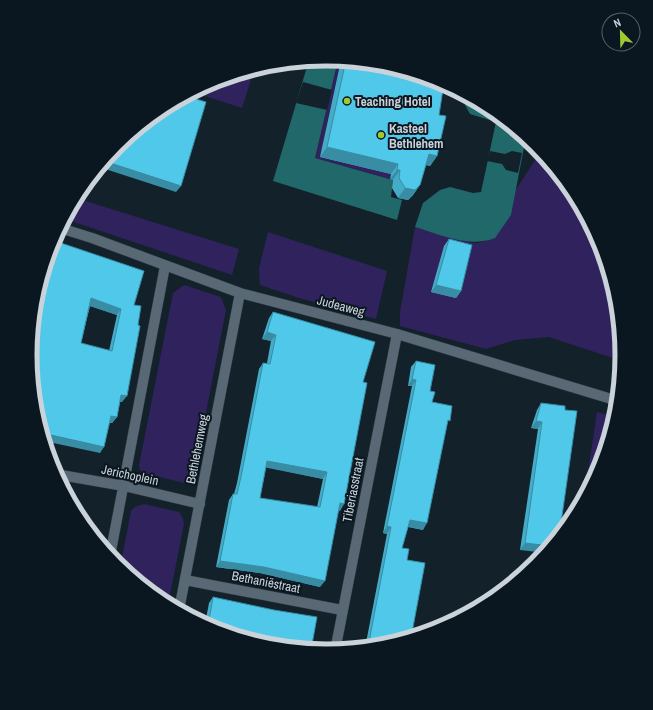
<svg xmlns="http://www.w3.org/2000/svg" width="653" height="710" viewBox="0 0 653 710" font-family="'Archivo Narrow',sans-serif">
	<rect width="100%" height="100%" fill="#13212b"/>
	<!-- green -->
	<path fill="#30225c" d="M 338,60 L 341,60 L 326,128 L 391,174 L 390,179 L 315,158 Z
		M 251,70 L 253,73 L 242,108 L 192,92 L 213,81 Z
		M 541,151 L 573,190 L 601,242 L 617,297 L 622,361 L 549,337 L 515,340 L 486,349 L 400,326 L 400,312 L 415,227 L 451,238 L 476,243 L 485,241 L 511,215 L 513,194 Z
		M 76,198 L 239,249 L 232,275 L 65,219 Z
		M 268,232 L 387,271 L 376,319 L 299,298 L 260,285 L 259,268 Z
		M 184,285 L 221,297 L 226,310 L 194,474 L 189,481 L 184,483 L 144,473 L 140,470 L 139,465 L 173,293 Z
		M 597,412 L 616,417 L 600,469 L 584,499 Z
		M 144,504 L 179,512 L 183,518 L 184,524 L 168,605 L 120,568 L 131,511 L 135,507 Z"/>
	<!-- water -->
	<path fill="#206869" d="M 327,59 L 338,60 L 315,158 L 393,180 L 391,197 L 402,200 L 397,220 L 273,181 L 309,60 Z
		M 468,96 L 491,109 L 526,137 L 511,215 L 495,238 C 469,248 441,235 415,227 L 423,203 L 440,190 L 450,187 L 473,193 L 481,192 L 496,122 L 470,114 L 465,105 Z"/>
	<!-- pier -->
	<path fill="#13212b" d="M 303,82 L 332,90 L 327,110 L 296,103 Z
		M 490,151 L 505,154 L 512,151 L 522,153 L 518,173 L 506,170 L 502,164 L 487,161 Z"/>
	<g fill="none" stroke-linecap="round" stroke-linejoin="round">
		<defs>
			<path id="minor" d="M 60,228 L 92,238 L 240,293 L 397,334 L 618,401
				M 55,474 L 124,486 L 200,504
				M 110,556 L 165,266
				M 185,580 L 342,610
				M 179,610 L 240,293
				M 335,651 L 397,334"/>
		</defs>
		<!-- minor casing -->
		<use href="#minor" stroke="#313a43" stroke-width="11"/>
		<!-- minor -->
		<use href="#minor" stroke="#586874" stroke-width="10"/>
	</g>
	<!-- wall -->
	<path fill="#45acc8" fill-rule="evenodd" d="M 341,60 L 385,64 L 439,115 L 437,156 L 430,166 L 426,165 L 420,185 L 413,195 L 408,200 L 398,198 L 392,188 L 393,180 L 390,179 L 391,174 L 320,157 Z
		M 449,239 L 461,291 L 456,298 L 431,292 L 444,246 Z
		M 61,243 L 134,305 L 122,402 L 120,402 L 117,417 L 112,423 L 109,423 L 100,453 L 30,355 L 36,297 L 38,291 L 40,288 L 43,288 L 56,250 ZM 90,306 L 117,315 L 109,351 L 81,343 Z
		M 273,312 L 363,382 L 340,511 L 338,510 L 320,587 L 260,573 L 216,567 L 229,500 L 233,494 L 234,494 L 237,483 L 259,369 L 263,363 L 267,363 L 271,341 L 262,339 L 269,318 ZM 266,467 L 323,479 L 317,507 L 260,498 Z
		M 416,361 L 430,391 L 432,402 L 447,425 L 423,530 L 408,527 L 402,548 L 407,560 L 384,646 L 365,648 L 387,534 L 383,533 L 412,386 L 408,386 L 411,367 Z
		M 541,403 L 559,537 L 520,550 L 538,429 L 531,428 L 537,410 Z
		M 521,572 L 526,573 L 516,581 L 516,579 Z
		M 213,597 L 213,629 L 205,624 L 209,603 Z"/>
	<!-- shaded-wall -->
	<path fill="#388ca3" d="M 327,147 L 398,164 L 391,174 L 320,157 Z
		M 429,154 L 437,156 L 430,166 L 422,164 Z
		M 104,161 L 181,186 L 176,192 L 99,167 Z
		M 397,170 L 400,170 L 393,180 L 390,179 Z
		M 420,185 L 413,195 L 408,200 L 398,198 L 405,188 Z
		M 436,285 L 461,291 L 456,298 L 431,292 Z
		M 91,298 L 121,309 L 117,315 L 87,305 Z
		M 267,332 L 276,335 L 271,341 L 262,339 Z
		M 412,379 L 416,380 L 412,386 L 408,386 Z
		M 121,395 L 127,396 L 122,402 L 117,401 Z
		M 111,416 L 117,417 L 112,423 L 106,422 Z
		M 536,421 L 542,422 L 538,429 L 531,428 Z
		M 42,433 L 104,447 L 100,453 L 44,441 Z
		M 267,461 L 327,472 L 323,479 L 263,467 Z
		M 340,503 L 344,504 L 340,511 L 335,510 Z
		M 410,520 L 427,523 L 423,530 L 405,526 Z
		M 387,526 L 391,527 L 387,534 L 383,533 Z
		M 525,543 L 551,546 L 546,553 L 520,550 Z
		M 220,561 L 264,567 L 325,581 L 320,587 L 260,573 L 216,567 Z"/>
	<!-- building -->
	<path fill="#50c8e9" stroke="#388ca3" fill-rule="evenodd" d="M 346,60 L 385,64 L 440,81 L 444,83 L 439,115 L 446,116 L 437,156 L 429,154 L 420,185 L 415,190 L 405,188 L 399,178 L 400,170 L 397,170 L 398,164 L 327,147 Z
		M 186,96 L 206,102 L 181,186 L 104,161 L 117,145 L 162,108 Z
		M 449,239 L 472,245 L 461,291 L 436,285 Z
		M 61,243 L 144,271 L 134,305 L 141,306 L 138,325 L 140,326 L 127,396 L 121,395 L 117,417 L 111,416 L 104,447 L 42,433 L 36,413 L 30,355 L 34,312 L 40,288 L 45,289 ZM 91,298 L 121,309 L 112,351 L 81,343 Z
		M 273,312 L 375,342 L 363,382 L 367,383 L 344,504 L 340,503 L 325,581 L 264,567 L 220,561 L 233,494 L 237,494 L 241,477 L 263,363 L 270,364 L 276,335 L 267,332 ZM 267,461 L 327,472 L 320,507 L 260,498 Z
		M 416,361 L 435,365 L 430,391 L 435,392 L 432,402 L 452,406 L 450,421 L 448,420 L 427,523 L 410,520 L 402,548 L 409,549 L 407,560 L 425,563 L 411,638 L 384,646 L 368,647 L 391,527 L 387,526 L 416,380 L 412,379 Z
		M 541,403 L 565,406 L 565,410 L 577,411 L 559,537 L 551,546 L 525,543 L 542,422 L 536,421 Z
		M 521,572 L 526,573 L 520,578 Z
		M 213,597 L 274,610 L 317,617 L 311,650 L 268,646 L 213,629 L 208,626 Z"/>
	<!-- markers -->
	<g fill="#9dca31" stroke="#0a1721" stroke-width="1.5">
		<circle cx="347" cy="101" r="4"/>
		<circle cx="381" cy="135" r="4"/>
	</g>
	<g text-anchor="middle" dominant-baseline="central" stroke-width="4" stroke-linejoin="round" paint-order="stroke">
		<!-- poi labels -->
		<g font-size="13" font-weight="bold" fill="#cad2da" stroke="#0a1721" text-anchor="start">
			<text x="355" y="101">Teaching Hotel</text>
			<text x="389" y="128">Kasteel<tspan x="389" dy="15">Bethlehem</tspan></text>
		</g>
		<!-- street labels -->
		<g font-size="13" fill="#cad2da" stroke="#0a1721">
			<text transform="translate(341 306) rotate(15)">Judeaweg</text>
			<text transform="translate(197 449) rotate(-79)">Bethlehemweg</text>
			<text transform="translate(130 475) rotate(12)">Jerichoplein</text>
			<text transform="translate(353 490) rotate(-79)">Tiberiasstraat</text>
			<text transform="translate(266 582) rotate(11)">Bethaniëstraat</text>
		</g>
	</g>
	<!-- crop -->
	<path d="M0 0H653V710H0ZM37 355a289 289 0 1 1 578 0a289 289 0 1 1-578 0Z" fill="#0a1721" fill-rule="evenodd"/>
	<path fill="none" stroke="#cad2da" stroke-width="5" d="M37 355a289 289 0 1 1 578 0a289 289 0 1 1-578 0Z"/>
	<!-- north arrow -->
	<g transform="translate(621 32) rotate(337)"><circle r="19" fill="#0a1721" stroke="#57626b"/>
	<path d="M0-3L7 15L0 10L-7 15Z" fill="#9dca31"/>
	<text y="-6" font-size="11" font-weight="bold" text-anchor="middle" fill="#cad2da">N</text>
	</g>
</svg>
